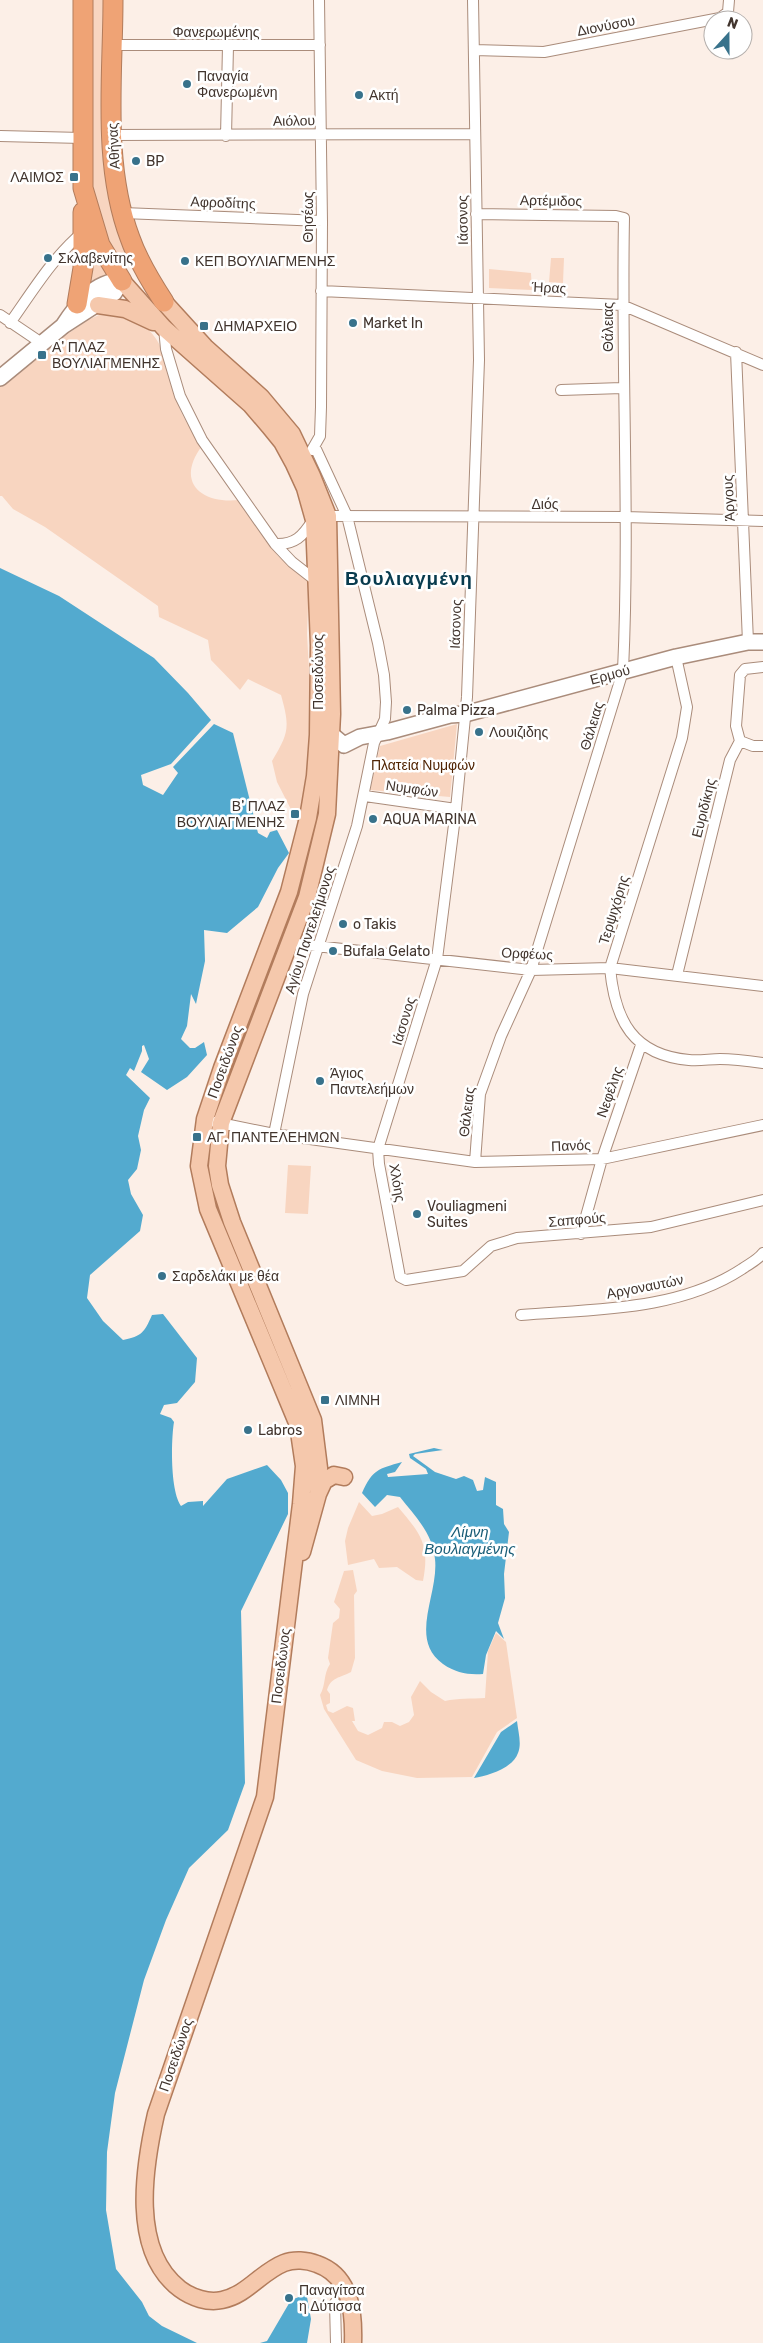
<svg xmlns="http://www.w3.org/2000/svg" width="763" height="2343" viewBox="0 0 763 2343" font-family="Rubik,sans-serif">
	<rect width="100%" height="100%" fill="#fcefe7"/>
	<!-- green -->
	<path fill="#f8d5c0" d="M 91,0 L 108,0 L 127,253 L 123,270 L 113,259 L 95,206 L 90,169 Z
		M 88,241 L 111,274 L 82,297 Z
		M 551,258 L 564,258 L 563,283 L 549,282 Z
		M 489,269 L 531,273 L 532,290 L 489,288 Z
		M 99,315 C 174,316 160,365 183,416 C 188,426 196,436 202,446 C 175,482 201,504 239,500 L 269,536 L 277,555 L 309,582 L 307,634 L 312,725 L 300,827 L 277,782 L 272,761 C 289,733 290,727 281,695 L 248,679 L 240,690 L 211,660 L 208,640 L 159,617 L 158,606 L 45,527 L 13,509 L 2,496 L 0,496 L 0,380 L 88,320 Z
		M 457,724 L 450,797 L 370,790 L 380,746 Z
		M 288,1165 L 311,1166 L 308,1214 L 285,1213 Z
		M 359,1502 L 372,1516 L 382,1514 L 398,1507 C 421,1534 430,1545 423,1581 L 416,1580 L 397,1567 L 379,1568 L 374,1559 L 348,1565 L 345,1541 L 348,1528 Z
		M 353,1570 L 357,1591 L 354,1595 L 355,1658 L 351,1672 C 340,1678 331,1677 327,1690 L 330,1694 L 330,1703 L 326,1705 L 328,1711 L 333,1713 L 347,1706 L 353,1708 L 355,1721 L 352,1721 L 358,1731 L 368,1735 L 382,1728 L 384,1722 L 392,1722 L 400,1726 L 409,1722 L 414,1715 L 411,1697 L 420,1681 L 431,1692 L 445,1701 C 458,1698 471,1699 485,1698 L 488,1651 L 496,1633 L 506,1642 L 517,1718 L 497,1732 L 472,1777 L 417,1778 L 382,1771 L 356,1760 L 324,1709 L 320,1695 C 326,1685 323,1675 330,1664 L 328,1658 L 333,1623 L 339,1618 L 340,1609 L 334,1602 L 344,1571 Z"/>
	<!-- water -->
	<path fill="#53aacf" d="M 0,568 L 59,596 L 154,658 L 188,693 L 211,720 L 171,764 L 141,775 L 143,785 L 163,795 L 178,773 L 173,767 L 214,724 L 233,733 L 258,833 L 267,838 L 270,832 L 277,830 L 289,853 L 278,868 L 258,907 L 227,933 L 204,930 L 205,961 L 196,1004 L 191,994 L 187,1026 L 181,1039 L 190,1048 L 195,1048 L 204,1042 L 207,1055 L 187,1077 L 167,1090 L 141,1072 L 149,1059 L 144,1045 L 142,1046 L 142,1051 L 134,1071 L 130,1068 L 126,1075 L 150,1098 L 144,1110 L 138,1136 L 141,1150 L 137,1169 L 128,1180 L 131,1194 L 143,1215 L 140,1231 L 90,1275 L 87,1298 L 103,1321 L 123,1340 C 142,1336 144,1333 152,1315 L 163,1314 L 197,1358 L 195,1382 L 177,1403 L 164,1405 L 160,1414 L 171,1418 L 174,1422 C 171,1440 170,1491 181,1506 L 188,1502 L 203,1501 L 203,1506 L 227,1479 L 267,1465 L 281,1480 L 288,1493 L 288,1514 L 241,1611 L 245,1783 L 228,1830 L 189,1868 L 166,1920 L 144,1980 L 115,2093 L 107,2152 L 106,2210 L 116,2269 L 142,2302 L 149,2316 L 162,2326 L 197,2343 L 0,2343 Z
		M 434,1448 L 443,1450 L 415,1454 L 413,1456 L 435,1472 L 456,1479 L 464,1476 L 473,1480 L 477,1491 L 483,1490 L 485,1477 L 496,1482 L 496,1505 L 503,1509 L 504,1524 L 509,1532 L 504,1574 L 505,1598 L 498,1623 L 504,1639 L 496,1631 L 486,1655 L 483,1674 C 468,1675 456,1673 443,1664 C 408,1639 439,1594 435,1559 C 433,1534 415,1516 400,1497 L 387,1495 L 375,1507 L 362,1493 C 373,1469 378,1469 402,1462 L 395,1472 L 387,1474 L 388,1477 L 428,1474 L 426,1469 L 410,1458 L 409,1454 Z
		M 517,1721 C 518,1731 522,1744 518,1753 C 513,1768 488,1776 474,1778 L 501,1732 Z
		M 304,2295 L 307,2297 L 311,2319 L 307,2343 L 260,2343 L 267,2341 L 291,2300 Z"/>
	<g fill="none" stroke-linecap="round" stroke-linejoin="round">
		<defs>
			<path id="street" d="M 473,0 L 479,360 L 467,697 L 456,809 L 437,959 L 378,1149 L 379,1164 L 400,1277 L 406,1280 L 463,1271 L 491,1246 L 517,1238 L 651,1227 L 763,1200
				M 113,45 L 320,45
				M 474,50 L 544,52 L 720,18 L 728,12 L 729,0
				M 112,135 L 475,134
				M 0,136 L 82,138
				M 226,136 L 228,46
				M 123,213 L 322,221
				M 321,291 L 622,305 L 763,365
				M 0,315 L 43,344
				M 10,323 C 32,292 53,257 83,232
				M 164,328 L 166,349 L 180,396 L 202,440 L 275,544 L 292,562 L 315,580
				M 736,352 L 748,642
				M 561,390 L 622,388
				M 312,450 L 320,436 L 321,407 L 322,221 L 319,0
				M 328,516 L 625,517 L 763,521
				M 275,544 C 295,545 303,536 313,520
				M 676,657 L 687,707 L 682,738 L 610,968 C 615,1021 633,1055 689,1060 C 700,1061 710,1059 720,1059 C 735,1059 749,1061 763,1063
				M 740,741 L 736,726 L 740,675 L 745,669 L 763,667
				M 740,741 L 753,746 L 763,746
				M 365,796 L 456,809
				M 289,943 L 531,970 L 610,968 L 763,986
				M 677,975 L 730,760 L 740,741
				M 215,1122 L 274,1134 L 475,1162 L 602,1159 L 763,1125
				M 274,1134 L 303,994 L 357,826 L 374,743 L 385,719 L 386,702 L 384,675 L 378,643 L 347,516 L 315,447
				M 475,1162 L 480,1094 L 501,1036 L 531,970 L 623,671 C 630,520 621,369 624,218 L 616,216 L 476,214
				M 581,1234 L 602,1159 L 641,1045
				M 521,1315 C 595,1309 678,1311 742,1269 C 749,1264 758,1260 763,1253
				M 335,2303 L 336,2343"/>
			<path id="secondary" d="M 0,378 L 63,326 L 114,293 L 122,281 C 95,280 76,306 63,326
				M 332,735 L 344,745 L 360,737 L 387,732 L 450,715 L 465,714 L 676,657 L 748,642 L 763,642"/>
			<path id="primary" d="M 122,281 L 164,328 L 251,405 L 269,426 L 282,442 L 294,464 L 305,488 L 314,520 L 319,645 L 318,735 L 315,776 L 308,818 L 289,892 L 222,1068 L 205,1119 L 199,1166 L 208,1209 L 298,1425 L 304,1466 L 301,1504 L 265,1797 L 156,2114 C 144,2167 130,2251 180,2289 C 192,2298 208,2303 222,2300 C 247,2295 261,2272 284,2263 C 294,2259 307,2260 317,2264 C 351,2276 354,2312 353,2343
				M 164,302 L 205,347 L 261,397 L 292,434 L 312,476 L 328,516 L 332,714 L 327,814 L 307,897 L 221,1123 L 217,1166 L 220,1185 L 232,1222 L 313,1420 L 319,1468 L 318,1494 L 302,1552
				M 98,305 L 125,309 L 153,322
				M 318,1494 L 324,1481 L 334,1475 L 344,1477"/>
			<path id="highway" d="M 83,0 L 83,188 L 100,245 L 122,281
				M 113,0 C 113,77 102,164 130,238 C 138,261 151,282 164,302
				M 77,304 L 83,268 L 83,212"/>
		</defs>
		<!-- street casing -->
		<use href="#street" stroke="#aa8c7b" stroke-width="12"/>
		<!-- secondary casing -->
		<use href="#secondary" stroke="#aa8c7b" stroke-width="18"/>
		<!-- primary casing -->
		<use href="#primary" stroke="#b27c5c" stroke-width="19"/>
		<!-- highway casing -->
		<use href="#highway" stroke="#b27c5c" stroke-width="21"/>
		<!-- street -->
		<use href="#street" stroke="#fff" stroke-width="10"/>
		<!-- secondary -->
		<use href="#secondary" stroke="#fff" stroke-width="15"/>
		<!-- primary -->
		<use href="#primary" stroke="#f5c8ac" stroke-width="16"/>
		<!-- highway -->
		<use href="#highway" stroke="#efa375" stroke-width="19"/>
	</g>
	<!-- markers -->
	<g fill="#38728b" stroke="#fff" stroke-width="2">
		<circle cx="187" cy="84" r="5"/>
		<circle cx="359" cy="95" r="5"/>
		<circle cx="136" cy="161" r="5"/>
		<rect x="69" y="172" width="10" height="10" rx="2.5"/>
		<circle cx="48" cy="258" r="5"/>
		<circle cx="185" cy="261" r="5"/>
		<circle cx="353" cy="323" r="5"/>
		<rect x="199" y="321" width="10" height="10" rx="2.5"/>
		<rect x="37" y="350" width="10" height="10" rx="2.5"/>
		<circle cx="407" cy="710" r="5"/>
		<circle cx="479" cy="732" r="5"/>
		<rect x="290" y="809" width="10" height="10" rx="2.5"/>
		<circle cx="373" cy="819" r="5"/>
		<circle cx="343" cy="924" r="5"/>
		<circle cx="333" cy="951" r="5"/>
		<circle cx="320" cy="1081" r="5"/>
		<rect x="192" y="1132" width="10" height="10" rx="2.5"/>
		<circle cx="417" cy="1214" r="5"/>
		<circle cx="162" cy="1276" r="5"/>
		<rect x="320" y="1395" width="10" height="10" rx="2.5"/>
		<circle cx="248" cy="1430" r="5"/>
		<circle cx="289" cy="2298" r="5"/>
	</g>
	<g text-anchor="middle" dominant-baseline="central" stroke-width="5" stroke-linejoin="round" paint-order="stroke">
		<!-- street labels -->
		<g font-size="14" fill="#41342d" stroke="#fff">
			<text transform="translate(606 26) rotate(-11)">Διονύσου</text>
			<text x="216" y="32">Φανερωμένης</text>
			<text transform="translate(294 121) rotate(-1)">Αιόλου</text>
			<text transform="translate(114 146) rotate(-93)">Αθήνας</text>
			<text transform="translate(551 201) rotate(1)">Αρτέμιδος</text>
			<text transform="translate(223 203) rotate(2)">Αφροδίτης</text>
			<text transform="translate(308 217) rotate(-90)">Θησέως</text>
			<text transform="translate(463 220) rotate(-91)">Ιάσονος</text>
			<text transform="translate(549 288) rotate(3)">Ήρας</text>
			<text transform="translate(608 327) rotate(-90)">Θάλειας</text>
			<text transform="translate(729 498) rotate(-93)">Άργους</text>
			<text x="545" y="504">Διός</text>
			<text transform="translate(456 624) rotate(-88)">Ιάσονος</text>
			<text transform="translate(318 672) rotate(-90)">Ποσειδώνος</text>
			<text transform="translate(610 675) rotate(-15)">Ερμού</text>
			<text transform="translate(592 726) rotate(-73)">Θάλειας</text>
			<text transform="translate(412 789) rotate(8)">Νυμφών</text>
			<text transform="translate(704 808) rotate(-76)">Ευριδίκης</text>
			<text transform="translate(614 910) rotate(-73)">Τερψιχόρης</text>
			<text transform="translate(310 930) rotate(-72)">Αγίου Παντελεήμονος</text>
			<text transform="translate(527 954) rotate(3)">Ορφέως</text>
			<text transform="translate(404 1021) rotate(-73)">Ιάσονος</text>
			<text transform="translate(225 1062) rotate(-70)">Ποσειδώνος</text>
			<text transform="translate(610 1092) rotate(-71)">Νεφέλης</text>
			<text transform="translate(467 1112) rotate(-83)">Θάλειας</text>
			<text transform="translate(571 1146) rotate(-2)">Πανός</text>
			<text transform="translate(397 1183) rotate(80)">Χλόης</text>
			<text transform="translate(577 1220) rotate(-5)">Σαπφούς</text>
			<text transform="translate(645 1287) rotate(-11)">Αργοναυτών</text>
			<text transform="translate(281 1666) rotate(-83)">Ποσειδώνος</text>
			<text transform="translate(176 2055) rotate(-71)">Ποσειδώνος</text>
		</g>
		<!-- poi labels -->
		<g font-size="14" fill="#41342d" stroke="#fff" text-anchor="start">
			<text x="197" y="76">Παναγία<tspan x="197" dy="16">Φανερωμένη</tspan></text>
			<text x="369" y="95">Ακτή</text>
			<text x="146" y="161">BP</text>
			<text x="64" y="177" text-anchor="end">ΛΑΙΜΟΣ</text>
			<text x="58" y="258">Σκλαβενίτης</text>
			<text x="195" y="261">ΚΕΠ ΒΟΥΛΙΑΓΜΕΝΗΣ</text>
			<text x="363" y="323">Market In</text>
			<text x="214" y="326">ΔΗΜΑΡΧΕΙΟ</text>
			<text x="52" y="347">Α' ΠΛΑΖ<tspan x="52" dy="16">ΒΟΥΛΙΑΓΜΕΝΗΣ</tspan></text>
			<text x="417" y="710">Palma Pizza</text>
			<text x="489" y="732">Λουιζιδης</text>
			<text x="285" y="806" text-anchor="end">Β' ΠΛΑΖ<tspan x="285" dy="16">ΒΟΥΛΙΑΓΜΕΝΗΣ</tspan></text>
			<text x="383" y="819">AQUA MARINA</text>
			<text x="353" y="924">o Takis</text>
			<text x="343" y="951">Bufala Gelato</text>
			<text x="330" y="1073">Άγιος<tspan x="330" dy="16">Παντελεήμων</tspan></text>
			<text x="207" y="1137">ΑΓ. ΠΑΝΤΕΛΕΗΜΩΝ</text>
			<text x="427" y="1206">Vouliagmeni<tspan x="427" dy="16">Suites</tspan></text>
			<text x="172" y="1276">Σαρδελάκι με θέα</text>
			<text x="335" y="1400">ΛΙΜΝΗ</text>
			<text x="258" y="1430">Labros</text>
			<text x="299" y="2290">Παναγίτσα<tspan x="299" dy="16">η Δύτισσα</tspan></text>
		</g>
		<!-- park labels -->
		<g font-size="14" fill="#512504" stroke="#fff">
			<text x="423" y="765">Πλατεία Νυμφών</text>
		</g>
		<!-- water labels -->
		<g font-size="15" font-style="italic" fill="#195d77" stroke="#fff">
			<text x="470" y="1532">Λίμνη<tspan x="470" dy="17">Βουλιαγμένης</tspan></text>
		</g>
		<!-- district labels -->
		<g font-size="19" font-weight="bold" letter-spacing="1" fill="#083b4e" stroke="#fff">
			<text x="409" y="578">Βουλιαγμένη</text>
		</g>
	</g>
	<!-- north arrow -->
	<g transform="translate(728 35) rotate(21)"><circle r="24" fill="#ffffff" stroke="#b3aeab"/>
	<path d="M0-4L9 19L0 12L-9 19Z" fill="#38728b"/>
	<text y="-8" font-size="14" font-weight="bold" text-anchor="middle" fill="#41342d">N</text>
	</g>
</svg>
